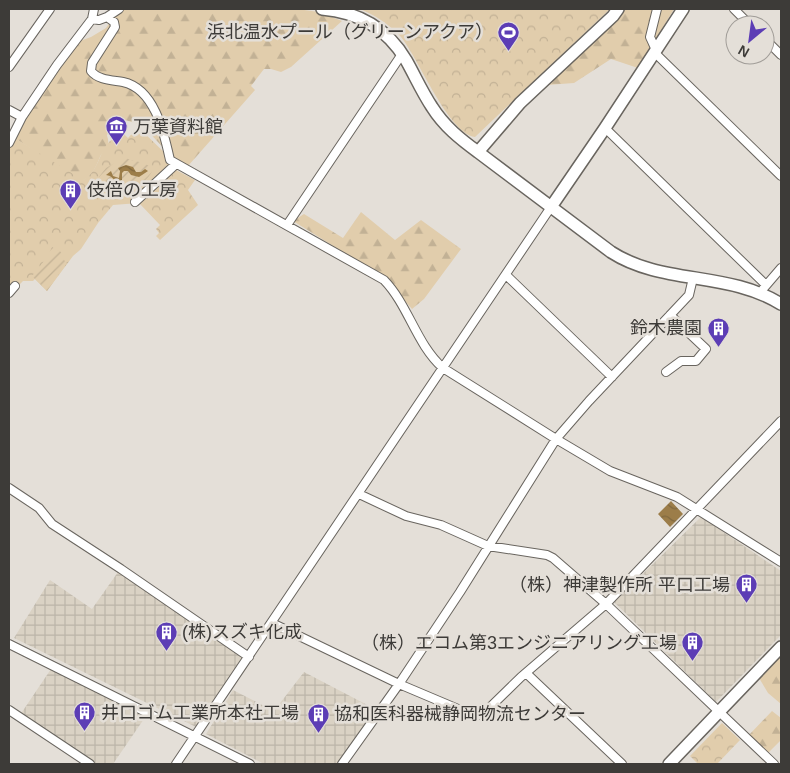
<svg xmlns="http://www.w3.org/2000/svg" width="790" height="773" viewBox="0 0 790 773" font-family="Arial,'Noto Sans JP',sans-serif">
	<defs>
		<pattern id="industrial-grid" width="8" height="8" patternUnits="userSpaceOnUse" patternTransform="scale(1.25)"><rect width="8" height="8" fill="#dad2c4"/><path d="M0 4h8M4 0v8" fill="none" stroke="#bcb5a9"/></pattern>
		<pattern id="forest-firs" width="22" height="20" patternUnits="userSpaceOnUse" patternTransform="scale(1.25)"><rect width="22" height="20" fill="#e1cdac"/><path d="M5 1l3.5 6h-7zM16 11l3.5 6h-7z" fill="#c2b195"/></pattern>
		<pattern id="park-crowns" width="20" height="18" patternUnits="userSpaceOnUse" patternTransform="scale(1.25)"><rect width="20" height="18" fill="#e1cdac"/><path d="M2 6a3 3 0 1 1 6 0M12 15a3 3 0 1 1 6 0" fill="none" stroke="#c2b195"/></pattern>
		<pattern id="garden-furrows" width="10" height="10" patternUnits="userSpaceOnUse" patternTransform="scale(1.25)"><rect width="10" height="10" fill="#e1cdac"/><path d="M-1 1l2-2M0 10L10 0M9 11l2-2" fill="none" stroke="#c2b195"/></pattern>
		<pattern id="water-waves" width="16" height="10" patternUnits="userSpaceOnUse" patternTransform="scale(1.25)"><rect width="16" height="10" fill="#9c7d49"/><path d="M0 5q4-4 8 0t8 0" fill="none" stroke="#80683e"/></pattern>
	</defs>
	<rect width="100%" height="100%" fill="#e4dfd8"/>
	<!-- industrial -->
	<path fill="url(#industrial-grid)" d="M 701,517 L 781,571 L 781,635 L 716,702 L 614,602 Z
		M 118,572 L 244,657 L 196,727 L 14,638 L 50,580 L 92,609 Z
		M 51,669 L 146,716 L 113,764 L 95,764 L 20,715 Z
		M 304,672 L 375,709 L 337,764 L 264,764 L 206,734 L 233,690 L 274,711 Z"/>
	<!-- forest -->
	<path fill="url(#forest-firs)" d="M 123,9 L 297,9 L 319,12 L 342,21 L 291,67 L 281,72 L 271,69 L 264,69 L 251,86 L 255,90 L 188,166 L 172,157 L 142,125 L 125,120 C 123,121 108,133 107,135 C 107,137 109,140 108,143 C 108,148 102,152 100,157 C 96,166 92,178 81,181 L 13,137 L 47,84 L 80,41 L 91,37 L 106,28 L 117,12 Z
		M 626,9 L 674,9 L 638,68 L 611,59 L 574,83 L 547,85 Z
		M 361,212 L 395,240 L 421,220 L 461,249 L 424,299 L 412,309 L 385,278 L 293,221 L 304,214 L 343,238 Z
		M 781,651 L 781,704 L 768,693 L 756,673 Z
		M 772,711 L 781,718 L 781,740 L 767,754 L 749,735 Z"/>
	<!-- park -->
	<path fill="url(#park-crowns)" d="M 360,9 L 610,9 L 475,137 C 448,133 419,59 401,37 C 390,25 375,15 360,9 Z
		M 138,127 L 168,156 L 172,168 L 195,180 L 188,190 L 198,205 L 160,240 L 156,236 L 159,233 L 156,229 L 160,225 L 139,203 L 113,205 L 98,223 L 81,249 L 73,256 L 47,291 L 35,279 L 33,281 L 23,281 L 16,288 L 9,284 L 9,147 L 13,137 L 83,180 C 98,173 99,152 109,142 C 113,138 119,136 123,133 L 128,138 Z
		M 722,723 L 740,740 L 717,764 L 698,764 L 690,756 Z"/>
	<!-- garden -->
	<path fill="url(#garden-furrows)" d="M 125,157 C 132,163 142,159 153,169 C 150,179 136,186 129,193 L 116,192 L 110,184 L 99,177 L 106,168 Z
		M 52,247 L 61,252 L 62,258 L 67,263 L 47,291 L 32,276 L 48,256 Z"/>
	<!-- water -->
	<path fill="url(#water-waves)" d="M 126,165 L 133,167 L 136,172 L 141,172 L 145,169 L 148,171 L 139,177 L 131,175 L 128,171 L 124,171 L 122,173 L 122,180 L 117,182 L 110,176 L 106,175 L 111,171 L 113,176 L 119,178 L 120,171 L 118,168 Z
		M 671,501 L 683,514 L 670,527 L 658,514 Z"/>
	<g fill="none" stroke-linecap="round" stroke-linejoin="round">
		<defs>
			<path id="street" d="M 734,9 L 750,25
				M 107,17 L 119,9
				M 92,19 L 94,9
				M 765,39 L 781,55
				M 656,50 L 650,37 L 657,9
				M 654,52 L 781,176
				M 9,67 L 50,9
				M 9,110 L 22,117 L 57,65 L 92,19 L 99,20 L 107,17 L 114,22 L 115,27 L 92,63 L 91,71 C 98,80 112,80 123,82 C 155,89 164,133 170,160 L 384,280 C 409,306 416,344 443,368 L 556,439 L 610,471 L 677,497 L 781,562
				M 605,128 L 766,285
				M 9,143 L 22,117
				M 135,202 L 176,164
				M 287,225 L 402,54
				M 506,275 L 612,377
				M 763,289 L 781,268
				M 9,293 L 15,286
				M 666,372 L 681,361 L 696,361 L 706,349 L 670,315
				M 9,488 L 39,508 L 52,524 L 121,569 L 249,657
				M 359,494 L 406,516 L 441,525 L 488,546 L 547,555 L 553,558 L 606,604 L 774,764
				M 272,623 L 399,684 L 470,714 L 482,715 L 521,677 L 606,604 L 781,421
				M 9,644 L 250,764
				M 526,673 L 622,764
				M 9,710 L 90,764
				M 176,764 L 551,207
				M 342,764 L 399,684 L 460,592 L 556,439 L 589,401 L 689,295 L 693,278"/>
			<path id="secondary" d="M 322,9 C 358,12 387,28 406,60 C 415,76 422,92 432,107 C 444,126 460,139 478,152
				M 618,9 L 613,16 L 520,103 L 478,152 L 611,252 C 662,285 728,271 781,304
				M 551,207 L 605,128 L 683,9
				M 669,764 L 781,647"/>
		</defs>
		<!-- street casing -->
		<use href="#street" stroke="#69655f" stroke-width="10"/>
		<!-- secondary casing -->
		<use href="#secondary" stroke="#69655f" stroke-width="14"/>
		<!-- street -->
		<use href="#street" stroke="#fff" stroke-width="8"/>
		<!-- secondary -->
		<use href="#secondary" stroke="#fff" stroke-width="11"/>
	</g>
	<!-- icons -->
	<defs>
		<symbol id="stadium-pin" viewBox="-11 -11 22 30"><path d="M0 17L-7.5 6A9.5 9.5 0 1 1 7.5 6Z" fill="#5c3db5" stroke="#e4dfd8"/><path d="M0-5a6.5 5 0 1 0 0 10a6.5 5 0 1 0 0-10ZM-3.5-1.8h7v3.6h-7Z" fill="#fff"/></symbol>
		<symbol id="museum-pin" viewBox="-11 -11 22 30"><path d="M0 17L-7.5 6A9.5 9.5 0 1 1 7.5 6Z" fill="#5c3db5" stroke="#e4dfd8"/><path d="M0-6L6-3V-2H-6V-3ZM-5-1h2V3h-2ZM-1-1h2V3h-2ZM3-1h2V3H3ZM-6 4H6V6H-6Z" fill="#fff"/></symbol>
		<symbol id="building-pin" viewBox="-11 -11 22 30"><path d="M0 17L-7.5 6A9.5 9.5 0 1 1 7.5 6Z" fill="#5c3db5" stroke="#e4dfd8"/><path d="M-4-6H4V6H1V3H-1V6H-4ZM-2.5-4.3h1.7v1.8h-1.7ZM.8-4.3h1.7v1.8H.8ZM-2.5-1h1.7V.8h-1.7ZM.8-1h1.7V.8H.8Z" fill="#fff"/></symbol>
	</defs>
	<g fill-rule="evenodd">
		<use href="#stadium-pin" x="496" y="20" width="25" height="34"/>
		<use href="#museum-pin" x="104" y="114" width="25" height="34"/>
		<use href="#building-pin" x="58" y="178" width="25" height="34"/>
		<use href="#building-pin" x="706" y="316" width="25" height="34"/>
		<use href="#building-pin" x="734" y="572" width="25" height="34"/>
		<use href="#building-pin" x="154" y="620" width="25" height="34"/>
		<use href="#building-pin" x="680" y="630" width="25" height="34"/>
		<use href="#building-pin" x="72" y="700" width="25" height="34"/>
		<use href="#building-pin" x="306" y="702" width="25" height="34"/>
	</g>
	<g text-anchor="middle" dominant-baseline="central" stroke-width="5" stroke-linejoin="round" paint-order="stroke">
		<!-- poi labels -->
		<g font-size="18" fill="#3d3b38" stroke="#e4dfd8" text-anchor="start">
			<text x="493" y="32" text-anchor="end">浜北温水プール（グリーンアクア）</text>
			<text x="133" y="127">万葉資料館</text>
			<text x="87" y="190">伎倍の工房</text>
			<text x="702" y="328" text-anchor="end">鈴木農園</text>
			<text x="730" y="585" text-anchor="end">（株）神津製作所 平口工場</text>
			<text x="182" y="632">(株)スズキ化成</text>
			<text x="677" y="643" text-anchor="end">（株）エコム第3エンジニアリング工場</text>
			<text x="101" y="713">井口ゴム工業所本社工場</text>
			<text x="334" y="714">協和医科器械静岡物流センター</text>
		</g>
	</g>
	<!-- border -->
	<rect width="790" height="773" fill="none" stroke="#3d3b38" stroke-width="20"/>
	<!-- north arrow -->
	<g transform="translate(750 40) rotate(209)"><circle r="24" fill="#e4dfd8" stroke="#a19d98"/>
	<path d="M0-4L9 19L0 12L-9 19Z" fill="#5c3db5"/>
	<text y="-8" font-size="14" font-weight="bold" text-anchor="middle" fill="#3d3b38">N</text>
	</g>
</svg>
